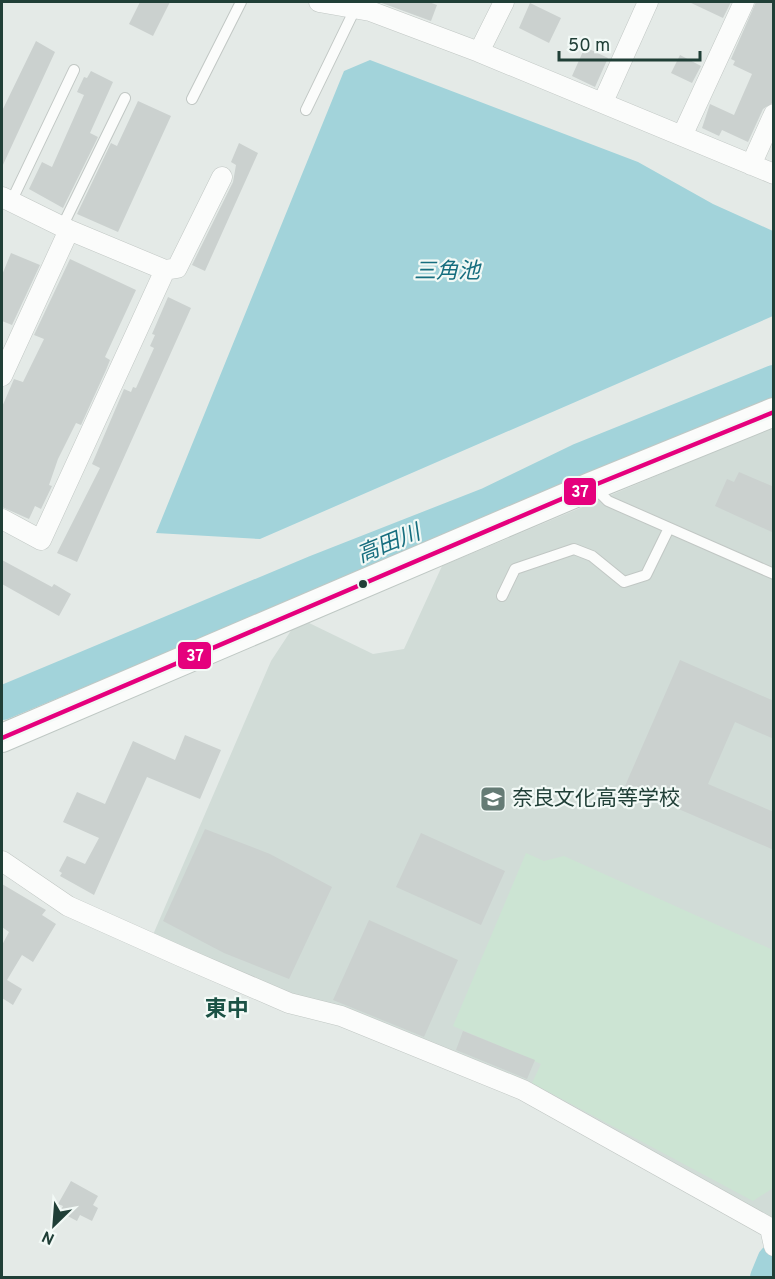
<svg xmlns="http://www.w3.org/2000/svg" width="775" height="1279" viewBox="0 0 775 1279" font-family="Overpass,'Noto Sans JP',sans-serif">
	<rect width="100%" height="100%" fill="#e4eae7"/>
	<!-- built -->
	<path fill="#d1dcd7" d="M 773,427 L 773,1219 L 524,1083 L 281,993 L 152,937 L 271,661 L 296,623 L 305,621 L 373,654 L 404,649 L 442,566 Z"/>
	<!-- green -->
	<path fill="#cce4d3" d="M 526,853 L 544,861 L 564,856 L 773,950 L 773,1188 L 753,1201 L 532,1083 L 541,1064 L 453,1026 Z"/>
	<!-- water -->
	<path fill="#a2d3da" d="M 370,60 L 638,162 L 713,204 L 773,231 L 773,316 L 260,539 L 156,533 L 344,71 Z"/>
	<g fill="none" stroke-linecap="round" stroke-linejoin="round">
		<!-- river -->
		<path stroke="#a2d3da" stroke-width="34" d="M 2,703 L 316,572 L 489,504 L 580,460 L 774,382
			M 767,1278 L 774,1261"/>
	</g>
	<!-- building -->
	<path fill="#cbd1cf" d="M 140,2 L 170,2 L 153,36 L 129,24 Z
		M 379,2 L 429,2 L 437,5 L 431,21 Z
		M 689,2 L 731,2 L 723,18 Z
		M 756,2 L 774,2 L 774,102 L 763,109 L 748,142 L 722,130 L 719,136 L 702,128 L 710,104 L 734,115 L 752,74 L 733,65 L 735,61 L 731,59 Z
		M 530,3 L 561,18 L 549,43 L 519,28 Z
		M 36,41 L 55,52 L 2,167 L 2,111 Z
		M 585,47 L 608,58 L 595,87 L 572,76 Z
		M 680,55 L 701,66 L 692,83 L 671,73 Z
		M 91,71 L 113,82 L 90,133 L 98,137 L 63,208 L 29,189 L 42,162 L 52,167 L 84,95 L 77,92 L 84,77 L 87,78 Z
		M 138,101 L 171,116 L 118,232 L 77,214 L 111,143 L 117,146 Z
		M 239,143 L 258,153 L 205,271 L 192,265 L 233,182 L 236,165 L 231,162 Z
		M 11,253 L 40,265 L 12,325 L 2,321 L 2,275 Z
		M 70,259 L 136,290 L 105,357 L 110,360 L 106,370 L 81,425 L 76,423 L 58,459 L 49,485 L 52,486 L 41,509 L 35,506 L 29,519 L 2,507 L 2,407 L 14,379 L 23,382 L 44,339 L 34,335 Z
		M 168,297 L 191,308 L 77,562 L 57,553 L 100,468 L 92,464 L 124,389 L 131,392 L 133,387 L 136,388 L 154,348 L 150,346 L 155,335 L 152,334 Z
		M 739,472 L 774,487 L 774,533 L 715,506 L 727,479 L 734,482 Z
		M 2,560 L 52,587 L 54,584 L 71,594 L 59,616 L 2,584 Z
		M 680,660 L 774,701 L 774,739 L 735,722 L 708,784 L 774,812 L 774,850 L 625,786 Z
		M 185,735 L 221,750 L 200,799 L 147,777 L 94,895 L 60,876 L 62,873 L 59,871 L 67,856 L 85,864 L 99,838 L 63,822 L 77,792 L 105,804 L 133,741 L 175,760 Z
		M 205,829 L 270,854 L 332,887 L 289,979 L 224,953 L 163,921 Z
		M 421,833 L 505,871 L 481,925 L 396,887 Z
		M 2,884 L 46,910 L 42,915 L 56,924 L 33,962 L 22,955 L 7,980 L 22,989 L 13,1005 L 2,998 L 2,945 L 9,932 L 2,927 Z
		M 369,920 L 458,960 L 424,1037 L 333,1000 Z
		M 463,1031 L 535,1060 L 527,1079 L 456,1050 Z
		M 71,1181 L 98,1196 L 93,1205 L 98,1208 L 92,1221 L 80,1215 L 77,1221 L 60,1212 L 63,1206 L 58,1204 Z"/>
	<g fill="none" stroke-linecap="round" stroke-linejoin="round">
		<defs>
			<path id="lane" d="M 192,99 L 241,2
				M 306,110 L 355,9
				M 11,202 L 74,70
				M 62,227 L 125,98
				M 595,488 L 608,501 L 774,574
				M 502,596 L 515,569 L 574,549 L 592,556 L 624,582 L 646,575 L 669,528"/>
			<path id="street" d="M 319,2 L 370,11 L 479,52 L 774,174
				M 479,52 L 504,2
				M 603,102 L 648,2
				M 682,136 L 744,2
				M 751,165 L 774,114
				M 2,197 L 69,230 L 165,270 L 41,540 L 2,519
				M 165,270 L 177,268 L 222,177
				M 2,376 L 69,230
				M 2,861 L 68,906 L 180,956 L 289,1003 L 341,1016 L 523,1090 L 770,1228 L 774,1246"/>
			<path id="secondary" d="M 2,738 L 592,486 L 774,412"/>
		</defs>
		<!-- lane casing -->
		<use href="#lane" stroke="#c1c7c4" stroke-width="12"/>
		<!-- street casing -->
		<use href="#street" stroke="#c1c7c4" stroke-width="21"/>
		<!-- secondary casing -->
		<use href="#secondary" stroke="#bfc8c4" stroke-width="30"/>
		<!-- lane -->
		<use href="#lane" stroke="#fbfcfb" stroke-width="10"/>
		<!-- street -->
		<use href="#street" stroke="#fbfcfb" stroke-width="20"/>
		<!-- secondary -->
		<use href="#secondary" stroke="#fbfcfb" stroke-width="28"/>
		<defs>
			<path id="bus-1" d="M 2,738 L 592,486 L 774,412"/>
		</defs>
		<!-- bus-1 casing -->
		<use href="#bus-1" stroke="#f2f9f6" stroke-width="9"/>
		<!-- bus-1 -->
		<use href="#bus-1" stroke="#e5007d" stroke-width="4.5"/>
	</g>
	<!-- icons -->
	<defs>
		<symbol id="school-square" viewBox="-11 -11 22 22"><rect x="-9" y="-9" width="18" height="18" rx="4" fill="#657b75" stroke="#f2f9f6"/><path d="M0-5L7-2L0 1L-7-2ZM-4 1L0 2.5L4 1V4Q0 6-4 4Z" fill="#fff"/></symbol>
	</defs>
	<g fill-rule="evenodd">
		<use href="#school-square" x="478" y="784" width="30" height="30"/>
	</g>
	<!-- markers -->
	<circle fill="#203f37" stroke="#f2f9f6" stroke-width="2" cx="363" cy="584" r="5"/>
	<g text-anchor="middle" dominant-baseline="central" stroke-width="4.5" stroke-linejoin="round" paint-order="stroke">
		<!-- poi labels -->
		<g font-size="21" fill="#203f37" stroke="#f2f9f6" text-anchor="start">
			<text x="512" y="799">奈良文化高等学校</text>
		</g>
		<!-- water labels -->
		<g font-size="22" font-style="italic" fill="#166e7f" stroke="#f2f9f6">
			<text x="447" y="272">三角池</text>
			<text transform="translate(389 545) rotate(-22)">高田川</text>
		</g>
		<!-- neighbourhood labels -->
		<g font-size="22" font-weight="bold" fill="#1b5245" stroke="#f2f9f6">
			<text x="227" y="1010">東中</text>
		</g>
	</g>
	<g stroke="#f2f9f6" stroke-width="2">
		<rect x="563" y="477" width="34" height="29" rx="6" fill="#e5007d"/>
		<rect x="177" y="641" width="35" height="29" rx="6" fill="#e5007d"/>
	</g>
	<g font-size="16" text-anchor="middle" font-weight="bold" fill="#fff">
		<text x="580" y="497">37</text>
		<text x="195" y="661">37</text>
	</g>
	<!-- border -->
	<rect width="775" height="1279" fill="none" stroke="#203f37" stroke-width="6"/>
	<!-- north arrow -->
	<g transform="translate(54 1225) rotate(205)" stroke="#f2f9f6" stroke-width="4.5" paint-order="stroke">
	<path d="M0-4.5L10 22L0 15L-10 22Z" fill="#203f37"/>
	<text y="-9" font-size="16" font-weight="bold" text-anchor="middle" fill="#203f37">N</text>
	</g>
	<!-- scale -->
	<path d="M559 51v9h141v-9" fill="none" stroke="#203f37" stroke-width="3"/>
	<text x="568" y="51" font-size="18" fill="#203f37" stroke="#f2f9f6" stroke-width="4.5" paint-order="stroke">50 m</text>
</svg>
